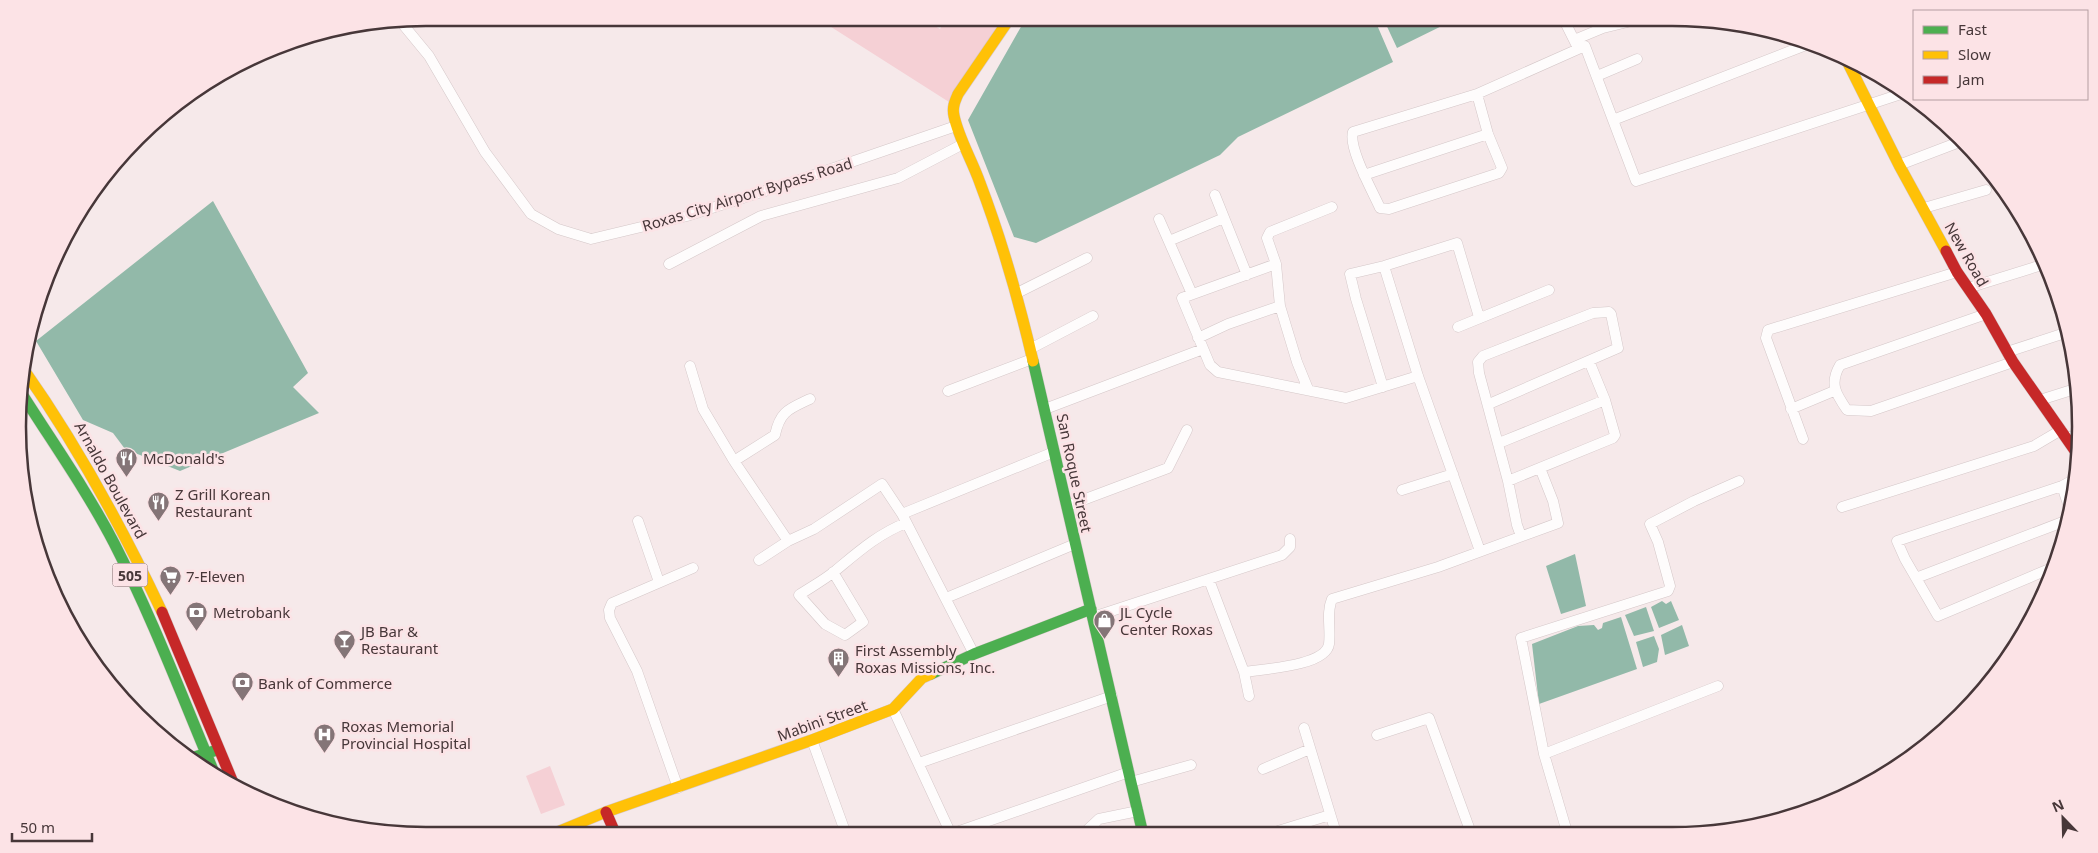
<svg xmlns="http://www.w3.org/2000/svg" width="2098" height="853" viewBox="0 0 2098 853" font-family="'Noto Sans',sans-serif">
	<rect width="100%" height="100%" fill="#f6e9ea"/>
	<!-- green -->
	<path fill="#f5d0d5" d="M 817,18 L 921,18 L 940,29 L 947,18 L 1003,18 L 949,102 Z
		M 550,766 L 565,805 L 541,814 L 526,776 Z
		M 1838,798 L 1828,804 L 1774,818 Z"/>
	<!-- water -->
	<path fill="#92b9a9" d="M 1026,18 L 1374,18 L 1393,62 L 1238,137 L 1220,155 L 1036,243 L 1014,237 L 968,120 Z
		M 1383,18 L 1458,18 L 1397,48 Z
		M 213,201 L 308,373 L 293,387 L 319,413 L 180,471 L 125,449 L 113,433 L 83,420 L 36,341 Z
		M 1575,554 L 1586,606 L 1561,614 L 1546,566 Z
		M 1662,601 L 1666,604 L 1671,601 L 1679,620 L 1659,628 L 1651,607 Z
		M 1646,607 L 1654,631 L 1634,636 L 1625,615 Z
		M 1621,617 L 1637,669 L 1539,704 L 1532,644 L 1578,626 L 1594,625 L 1598,630 L 1602,628 L 1603,623 Z
		M 1682,625 L 1689,646 L 1665,655 L 1661,635 Z
		M 1654,636 L 1659,649 L 1657,662 L 1643,667 L 1636,642 Z"/>
	<g fill="none" stroke-linecap="round" stroke-linejoin="round">
		<defs>
			<path id="street" d="M 1563,18 L 1576,44
				M 401,22 L 429,56 L 485,152 L 531,214 L 558,229 L 591,239 L 687,216 L 799,180 L 956,126
				M 1574,40 L 1603,28 L 1644,18
				M 1597,76 L 1637,59
				M 1477,94 L 1488,134 L 1502,168 L 1499,173 L 1389,209 L 1380,208 C 1373,192 1348,148 1353,132 L 1477,94 L 1585,46 L 1636,181 L 1904,93
				M 1613,120 L 1811,43
				M 1899,165 L 1962,141
				M 1364,175 L 1488,134
				M 1215,195 L 1247,275
				M 1924,208 L 1986,190
				M 1159,219 L 1192,294
				M 1169,241 L 1224,218
				M 669,264 L 761,216 L 898,178 L 963,144
				M 1276,264 L 1182,298 L 1210,365 L 1218,372 L 1346,398 L 1418,376
				M 1384,266 L 1418,376 L 1480,551
				M 1968,288 L 2045,264
				M 1017,293 L 1087,258
				M 1986,314 L 1840,365 C 1829,384 1836,394 1847,410 L 1871,411 L 2013,362
				M 1458,327 L 1549,290
				M 1198,338 L 1228,324 L 1280,306
				M 1030,349 L 1093,316
				M 2007,352 L 2068,332
				M 690,366 L 703,409 L 734,461 L 788,541 L 814,529 L 882,484 L 902,514 L 974,654
				M 1383,387 L 1356,299 L 1350,274 L 1384,266 L 1457,243 L 1479,317
				M 1308,389 L 1297,362 L 1280,306 L 1276,264 L 1267,238 L 1270,232 L 1332,207
				M 948,391 L 1032,359
				M 2040,400 L 2078,388
				M 1489,404 L 1618,348 L 1611,314 L 1609,312 L 1593,313 L 1483,356 L 1478,362 L 1479,373 L 1508,481
				M 1045,409 L 1203,349
				M 1791,409 L 1834,391
				M 2067,438 L 2079,434
				M 1803,439 L 1766,338 L 1768,330 L 1957,272
				M 1499,443 L 1605,400
				M 734,461 L 775,435 C 780,411 789,409 810,399
				M 2062,486 L 2070,510
				M 1402,490 L 1453,474
				M 1067,506 L 1168,468 L 1187,430
				M 1842,507 L 2034,446 L 2061,430
				M 902,514 L 1054,452
				M 638,521 L 659,582
				M 1521,536 L 1517,525 L 1508,481 L 1613,438 L 1615,435 L 1605,400 L 1589,361
				M 759,560 L 788,541
				M 2054,567 L 1938,616 L 1905,559 L 1897,541 L 2062,486 L 2077,478
				M 833,572 L 863,622 L 845,635 L 825,624 L 799,595 C 811,587 824,580 835,571 C 858,552 878,534 906,523
				M 1916,578 L 2068,520
				M 1209,580 L 1244,672 L 1249,696
				M 946,598 L 1075,544
				M 1093,617 L 1282,555 L 1290,547 L 1290,539
				M 1244,672 C 1263,669 1326,666 1329,644 C 1331,629 1326,613 1332,599 L 1438,567 L 1558,523 L 1553,501 L 1540,468
				M 893,709 L 951,834
				M 1304,728 L 1336,833
				M 1377,735 L 1429,718 L 1471,833
				M 812,740 L 846,834
				M 1544,754 L 1718,686
				M 919,763 L 1112,696
				M 1263,769 L 1310,749
				M 1131,782 L 1191,765
				M 678,788 L 637,671 L 610,618 L 609,610 L 612,603 L 693,568
				M 1278,831 L 1330,815
				M 1567,832 L 1544,754 L 1521,638 L 1668,591 L 1670,586 L 1658,542 L 1650,524 L 1694,501 L 1739,481
				M 951,834 L 1129,772
				M 1083,834 L 1099,819 L 1138,811"/>
			<path id="fast" d="M 1033,361 L 1143,834
				M 22,394 C 53,443 87,491 114,543 C 152,617 181,694 213,770
				M 931,674 L 974,654 L 1091,609
				M 191,758 L 214,751"/>
			<path id="slow" d="M 1010,18 L 958,94 C 955,101 952,107 954,116 C 959,139 972,160 980,183 C 1002,241 1019,301 1033,361
				M 1846,59 L 1899,165 L 1946,251
				M 22,367 C 77,445 121,525 162,612
				M 550,835 L 606,812 L 812,740 L 893,709 L 922,678 L 931,674"/>
			<path id="jam" d="M 1946,251 L 1957,272 L 1986,314 L 2013,362 L 2078,455
				M 162,612 L 232,780
				M 606,812 L 616,835"/>
		</defs>
		<!-- street casing -->
		<use href="#street" stroke="#d4c7c8" stroke-width="11"/>
		<!-- fast casing -->
		<use href="#fast" stroke="#d4c7c8" stroke-width="12"/>
		<!-- slow casing -->
		<use href="#slow" stroke="#d4c7c8" stroke-width="12"/>
		<!-- jam casing -->
		<use href="#jam" stroke="#d4c7c8" stroke-width="12"/>
		<!-- street -->
		<use href="#street" stroke="#fefcfc" stroke-width="10"/>
		<!-- fast -->
		<use href="#fast" stroke="#4caf50" stroke-width="11"/>
		<!-- slow -->
		<use href="#slow" stroke="#ffc107" stroke-width="11"/>
		<!-- jam -->
		<use href="#jam" stroke="#c62828" stroke-width="11"/>
	</g>
	<!-- icons -->
	<defs>
		<symbol id="restaurant-pin" viewBox="-11 -11 22 30"><path d="M0 17L-7.5 6A9.5 9.5 0 1 1 7.5 6Z" fill="#847577" stroke="#fce3e6"/><path d="M-5-6h1v4h1v-4h1v4h1v-4h1v5L-1.5 .5V6h-2V.5L-5-1ZM5-6V6H3V1.5H1.5Q1.5-4 5-6Z" fill="#fff"/></symbol>
		<symbol id="supermarket-pin" viewBox="-11 -11 22 30"><path d="M0 17L-7.5 6A9.5 9.5 0 1 1 7.5 6Z" fill="#847577" stroke="#fce3e6"/><path d="M-6-5.5h2.5l.6 2H6L4.5 2H-2.5L-4.4-4H-6ZM-1.5 3.2a1.3 1.3 0 1 0 .1 0ZM3 3.2a1.3 1.3 0 1 0 .1 0Z" fill="#fff"/></symbol>
		<symbol id="bank-pin" viewBox="-11 -11 22 30"><path d="M0 17L-7.5 6A9.5 9.5 0 1 1 7.5 6Z" fill="#847577" stroke="#fce3e6"/><path d="M-6-4H6V4H-6ZM0-2.3a2.3 2.3 0 1 0 0 4.6a2.3 2.3 0 1 0 0-4.6Z" fill="#fff"/></symbol>
		<symbol id="shop-pin" viewBox="-11 -11 22 30"><path d="M0 17L-7.5 6A9.5 9.5 0 1 1 7.5 6Z" fill="#847577" stroke="#fce3e6"/><path d="M-5-2.5h2.3a2.7 3.5 0 0 1 5.4 0H5L5.5 6h-11ZM-1.5-2.5h3a1.5 2.3 0 0 0-3 0Z" fill="#fff"/></symbol>
		<symbol id="bar-pin" viewBox="-11 -11 22 30"><path d="M0 17L-7.5 6A9.5 9.5 0 1 1 7.5 6Z" fill="#847577" stroke="#fce3e6"/><path d="M-6-5H6L.8 .8V4.5H3.5V6h-7V4.5H-.8V.8Z" fill="#fff"/></symbol>
		<symbol id="building-pin" viewBox="-11 -11 22 30"><path d="M0 17L-7.5 6A9.5 9.5 0 1 1 7.5 6Z" fill="#847577" stroke="#fce3e6"/><path d="M-4-6H4V6H1V3H-1V6H-4ZM-2.5-4.3h1.7v1.8h-1.7ZM.8-4.3h1.7v1.8H.8ZM-2.5-1h1.7V.8h-1.7ZM.8-1h1.7V.8H.8Z" fill="#fff"/></symbol>
		<symbol id="hospital-pin" viewBox="-11 -11 22 30"><path d="M0 17L-7.5 6A9.5 9.5 0 1 1 7.5 6Z" fill="#847577" stroke="#fce3e6"/><path d="M-5-5h3v3.5h4V-5h3V5h-3V1.5h-4V5h-3Z" fill="#fff"/></symbol>
	</defs>
	<g fill-rule="evenodd">
		<use href="#restaurant-pin" x="114" y="446" width="25" height="34"/>
		<use href="#restaurant-pin" x="146" y="490" width="25" height="34"/>
		<use href="#supermarket-pin" x="158" y="564" width="25" height="34"/>
		<use href="#bank-pin" x="184" y="600" width="25" height="34"/>
		<use href="#shop-pin" x="1092" y="608" width="25" height="34"/>
		<use href="#bar-pin" x="332" y="628" width="25" height="34"/>
		<use href="#building-pin" x="826" y="646" width="25" height="34"/>
		<use href="#bank-pin" x="230" y="670" width="25" height="34"/>
		<use href="#hospital-pin" x="312" y="722" width="25" height="34"/>
	</g>
	<g text-anchor="middle" dominant-baseline="central" stroke-width="5" stroke-linejoin="round" paint-order="stroke">
		<!-- shield labels -->
		<rect fill="#fce3e6" stroke="#7d6b6d" stroke-width="1" x="112.5" y="563.5" width="35" height="23" rx="4"/>
		<g font-size="14" font-weight="bold" fill="#473739">
			<text x="130" y="575">505</text>
		</g>
		<!-- street labels -->
		<g font-size="15" fill="#473739" stroke="#fce3e6">
			<text transform="translate(747 194) rotate(-17)">Roxas City Airport Bypass Road</text>
			<text transform="translate(1967 254) rotate(60)">New Road</text>
			<text transform="translate(1075 473) rotate(78)">San Roque Street</text>
			<text transform="translate(111 480) rotate(61)">Arnaldo Boulevard</text>
			<text transform="translate(822 720) rotate(-20)">Mabini Street</text>
		</g>
		<!-- poi labels -->
		<g font-size="15" fill="#473739" stroke="#fce3e6" text-anchor="start">
			<text x="143" y="458">McDonald's</text>
			<text x="175" y="494">Z Grill Korean<tspan x="175" dy="17">Restaurant</tspan></text>
			<text x="186" y="576">7-Eleven</text>
			<text x="213" y="612">Metrobank</text>
			<text x="1120" y="612">JL Cycle<tspan x="1120" dy="17">Center Roxas</tspan></text>
			<text x="361" y="631">JB Bar &amp;<tspan x="361" dy="17">Restaurant</tspan></text>
			<text x="855" y="650">First Assembly<tspan x="855" dy="17">Roxas Missions, Inc.</tspan></text>
			<text x="258" y="683">Bank of Commerce</text>
			<text x="341" y="726">Roxas Memorial<tspan x="341" dy="17">Provincial Hospital</tspan></text>
		</g>
	</g>
	<!-- crop -->
	<path d="M0 0H2098V853H0ZM426 26H1672A400 400 0 0 1 2072 426V427A400 400 0 0 1 1672 827H426A400 400 0 0 1 26 427V426A400 400 0 0 1 426 26Z" fill="#fce3e6" fill-rule="evenodd"/>
	<path fill="none" stroke="#473739" stroke-width="2.5" d="M426 26H1672A400 400 0 0 1 2072 426V427A400 400 0 0 1 1672 827H426A400 400 0 0 1 26 427V426A400 400 0 0 1 426 26Z"/>
	<!-- legend -->
	<rect x="1913" y="10" width="175" height="90" fill="#fce3e6" stroke="#b49ea1"/>
	<rect x="1923" y="26" width="25" height="8" fill="#4caf50" stroke="#b49ea1"/>
	<text x="1958" y="35" font-size="15" fill="#473739">Fast</text>
	<rect x="1923" y="51" width="25" height="8" fill="#ffc107" stroke="#b49ea1"/>
	<text x="1958" y="60" font-size="15" fill="#473739">Slow</text>
	<rect x="1923" y="76" width="25" height="8" fill="#c62828" stroke="#b49ea1"/>
	<text x="1958" y="85" font-size="15" fill="#473739">Jam</text>
	<!-- north arrow -->
	<g transform="translate(2063 818) rotate(337)" stroke="#fce3e6" stroke-width="4" paint-order="stroke">
	<path d="M0-4L9 19L0 12L-9 19Z" fill="#473739"/>
	<text y="-8" font-size="14" font-weight="bold" text-anchor="middle" fill="#473739">N</text>
	</g>
	<!-- scale -->
	<path d="M12 833v8h80v-8" fill="none" stroke="#473739" stroke-width="2.5"/>
	<text x="20" y="833" font-size="15" fill="#473739" stroke="#fce3e6" stroke-width="4" paint-order="stroke">50 m</text>
</svg>
